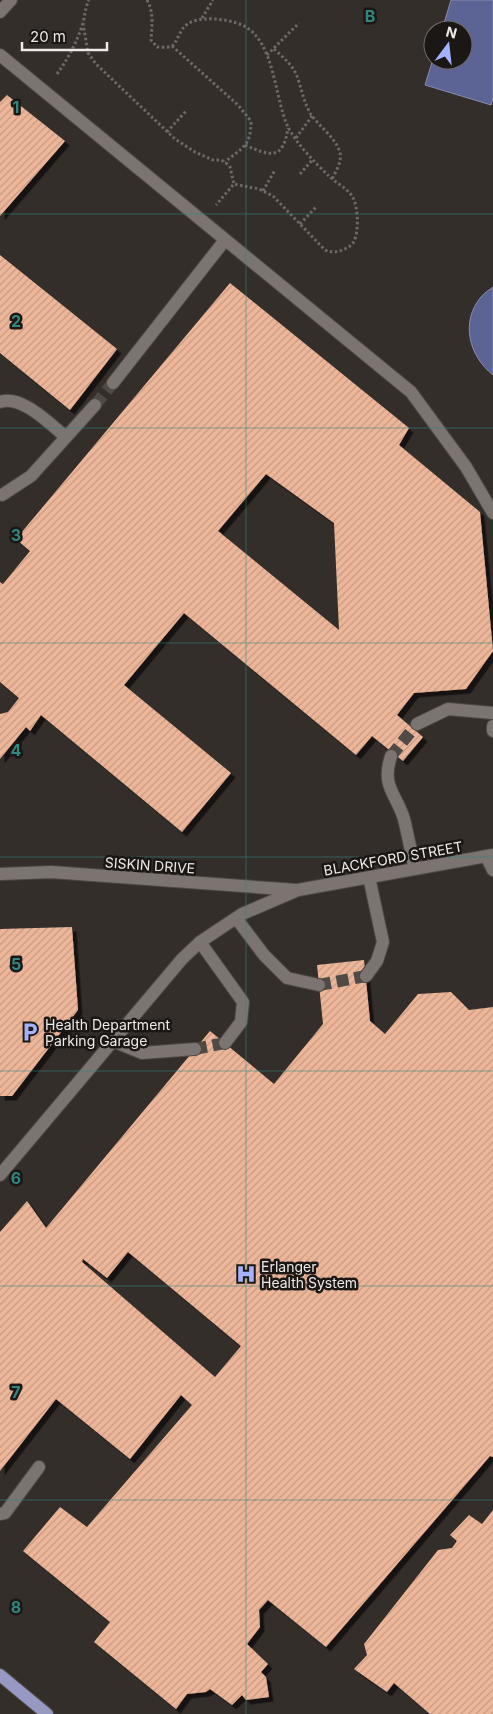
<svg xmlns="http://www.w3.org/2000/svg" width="493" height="1714" viewBox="0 0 493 1714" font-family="Inter,sans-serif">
	<defs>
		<pattern id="building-hatch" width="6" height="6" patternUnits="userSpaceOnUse" patternTransform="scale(1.25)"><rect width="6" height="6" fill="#eeb699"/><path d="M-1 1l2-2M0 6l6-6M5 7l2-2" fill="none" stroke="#c49a84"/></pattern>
		<filter id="shadow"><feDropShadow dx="4.5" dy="4.5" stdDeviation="0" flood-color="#0009"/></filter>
	</defs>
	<rect width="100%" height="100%" fill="#342e2b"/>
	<!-- water -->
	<path fill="#5b6494" stroke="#878cad" d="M 451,0 L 493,0 L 493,98 L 491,105 L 425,85 L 433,59 L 463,60 L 463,30 L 442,30 Z
		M 493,287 L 493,375 C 469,356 460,322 481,297 C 484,293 489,290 493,287 Z"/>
	<!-- building -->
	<path fill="url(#building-hatch)" fill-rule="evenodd" filter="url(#shadow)" d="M 7,95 L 65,141 L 0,216 L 0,102 Z
		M 0,255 L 117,349 L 70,410 L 0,353 Z
		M 230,283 L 409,428 L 399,445 L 480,512 L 493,651 L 466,689 L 414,693 L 397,715 L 423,737 L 403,761 L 372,736 L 356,755 L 184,613 L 124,685 L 231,773 L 182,832 L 41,715 L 30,731 L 26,727 L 0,759 L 0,714 L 8,712 L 19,698 L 0,682 L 0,582 L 3,584 L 30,551 L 16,539 ZM 266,474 L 334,523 L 339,630 L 218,531 Z
		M 72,927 L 78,1010 L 12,1096 L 0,1096 L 0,929 Z
		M 364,960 L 370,1021 L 385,1034 L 418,994 L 451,992 L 469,1010 L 493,1007 L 493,1457 L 490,1456 L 326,1647 L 268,1600 L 259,1610 L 260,1627 L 247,1644 L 268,1664 L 261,1672 L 266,1677 L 269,1697 L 246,1700 L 242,1695 L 232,1705 L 210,1689 L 206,1692 L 187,1694 L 176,1709 L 94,1642 L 110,1622 L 23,1551 L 60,1507 L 87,1527 L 192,1405 L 181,1395 L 130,1459 L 56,1399 L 0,1471 L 0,1232 L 27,1201 L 46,1228 L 210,1031 L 274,1084 L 323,1024 L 317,965 ZM 128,1252 L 241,1346 L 215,1377 L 82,1262 L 83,1259 L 107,1278 Z
		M 493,1510 L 493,1714 L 430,1714 L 394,1683 L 387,1692 L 354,1669 L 367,1655 L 364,1644 L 438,1550 L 452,1548 L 457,1541 L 450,1535 L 469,1515 L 482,1524 Z"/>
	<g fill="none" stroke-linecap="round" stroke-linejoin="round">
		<!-- minor-tunnel -->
		<path stroke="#504a47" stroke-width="12" stroke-dasharray="12 6" stroke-linecap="butt" d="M 95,405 L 113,383
			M 391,756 L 417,724
			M 319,985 L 366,976
			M 195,1049 L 225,1043"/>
		<defs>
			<path id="minor" d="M 0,12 L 11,0
				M 0,55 L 411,392 L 466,467 L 493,513
				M 113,383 L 225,240
				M 0,402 C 21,394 50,424 66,437
				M 2,495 L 31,476 L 95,405
				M 417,724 L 448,709 L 493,713
				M 493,726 L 493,731
				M 391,756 C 381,787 396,793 404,819 C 408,835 411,853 415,869
				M 486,856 L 493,870
				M 0,874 L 51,872 L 296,890
				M 236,918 L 264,955 L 287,978 L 319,985
				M 200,942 L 243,1002 L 241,1022 L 225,1043
				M 366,976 L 377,961 L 383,942 L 369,877
				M 113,1041 L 142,1053 L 195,1049
				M 0,1175 L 182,959 L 200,942 L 242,914 L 298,890 L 493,855
				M 0,1514 L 5,1513 L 39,1467"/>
			<path id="major" d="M 0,1675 L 47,1714"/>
		</defs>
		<!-- minor casing -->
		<use href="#minor" stroke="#4f4946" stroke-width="14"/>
		<!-- major casing -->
		<use href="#major" stroke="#4f4946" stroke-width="14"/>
		<!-- path -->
		<path stroke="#6e6866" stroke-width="3" stroke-dasharray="2.5 2.5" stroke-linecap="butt" d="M 147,0 C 154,12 152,26 151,40 L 157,47 C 161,47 168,48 172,46 C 176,44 180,31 184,27 C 196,14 228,19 242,25 C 275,40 274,97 288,127 C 296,143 316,164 329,176 C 336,183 347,188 352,196 C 359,206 360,240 350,246 C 342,251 334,254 325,250 L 273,196 L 259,189 L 234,184 L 216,205
			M 202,18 L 213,0
			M 83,23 L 88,53 L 96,64 L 175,139 L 195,152 L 213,160 L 221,160 L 225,162 L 230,167 L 234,184
			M 172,46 L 238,105 L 251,121 C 251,146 243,147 225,162
			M 274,49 C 284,58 294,66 298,79 C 302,91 304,102 310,113 C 318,126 336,137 340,153 C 342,162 336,171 332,179
			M 267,55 L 299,23
			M 57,74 C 68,59 77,42 83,23 C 85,15 85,8 89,0
			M 167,132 L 187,110
			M 296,138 L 312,116
			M 245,145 C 270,156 283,161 288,128
			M 300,174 L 313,159
			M 263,191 L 275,170
			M 300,224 L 316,207"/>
		<!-- minor -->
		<use href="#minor" stroke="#7c7470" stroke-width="12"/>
		<!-- major -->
		<use href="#major" stroke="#969ac2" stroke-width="12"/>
	</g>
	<!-- grid -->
	<path fill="none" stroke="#318780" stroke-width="1" stroke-opacity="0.55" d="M 246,0 L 246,1714M 0,214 L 493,214M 0,428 L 493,428M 0,643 L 493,643M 0,857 L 493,857M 0,1071 L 493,1071M 0,1286 L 493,1286M 0,1500 L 493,1500"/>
	<!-- icons -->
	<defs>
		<symbol id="parking-bare" viewBox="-9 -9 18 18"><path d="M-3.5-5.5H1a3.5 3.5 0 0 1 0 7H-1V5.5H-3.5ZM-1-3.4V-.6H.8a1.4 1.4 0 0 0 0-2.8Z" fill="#a4b2fc" stroke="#1a1715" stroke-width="2.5" paint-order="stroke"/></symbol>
		<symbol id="hospital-bare" viewBox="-9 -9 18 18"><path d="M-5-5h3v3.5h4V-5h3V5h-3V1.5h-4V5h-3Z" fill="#a4b2fc" stroke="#1a1715" stroke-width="2.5" paint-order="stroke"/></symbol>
	</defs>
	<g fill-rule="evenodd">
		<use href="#parking-bare" x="16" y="1018" width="28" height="28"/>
		<use href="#hospital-bare" x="232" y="1260" width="28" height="28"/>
	</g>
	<g text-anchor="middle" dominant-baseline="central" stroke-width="5" stroke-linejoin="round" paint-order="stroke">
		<!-- street labels -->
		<g font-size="14" fill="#efeae8" stroke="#1a1715">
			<text transform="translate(393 858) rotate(-10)">BLACKFORD STREET</text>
			<text transform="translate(150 865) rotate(4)">SISKIN DRIVE</text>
		</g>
		<!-- poi labels -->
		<g font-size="14" fill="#efeae8" stroke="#1a1715" text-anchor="start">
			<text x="45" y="1024">Health Department<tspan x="45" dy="16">Parking Garage</tspan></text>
			<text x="261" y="1266">Erlanger<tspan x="261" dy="16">Health System</tspan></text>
		</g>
	</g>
	<g font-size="16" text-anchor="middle" font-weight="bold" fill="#318780" stroke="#1a1715" stroke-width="5" stroke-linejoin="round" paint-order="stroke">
		<text x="370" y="22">B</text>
		<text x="16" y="113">1</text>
		<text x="16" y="327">2</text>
		<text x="16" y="541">3</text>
		<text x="16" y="756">4</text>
		<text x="16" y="970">5</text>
		<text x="16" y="1184">6</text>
		<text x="16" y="1398">7</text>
		<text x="16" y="1613">8</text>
	</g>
	<!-- north arrow -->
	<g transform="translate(448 45) rotate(15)"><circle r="24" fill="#1a1715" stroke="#6f6b69"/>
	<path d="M0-4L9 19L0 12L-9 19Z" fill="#a4b2fc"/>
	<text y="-8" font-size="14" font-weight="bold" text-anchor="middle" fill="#efeae8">N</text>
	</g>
	<!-- scale -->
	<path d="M22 42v8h85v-8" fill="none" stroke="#efeae8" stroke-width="2.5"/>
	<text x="30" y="42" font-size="15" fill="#efeae8" stroke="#1a1715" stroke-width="4" paint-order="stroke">20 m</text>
</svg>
